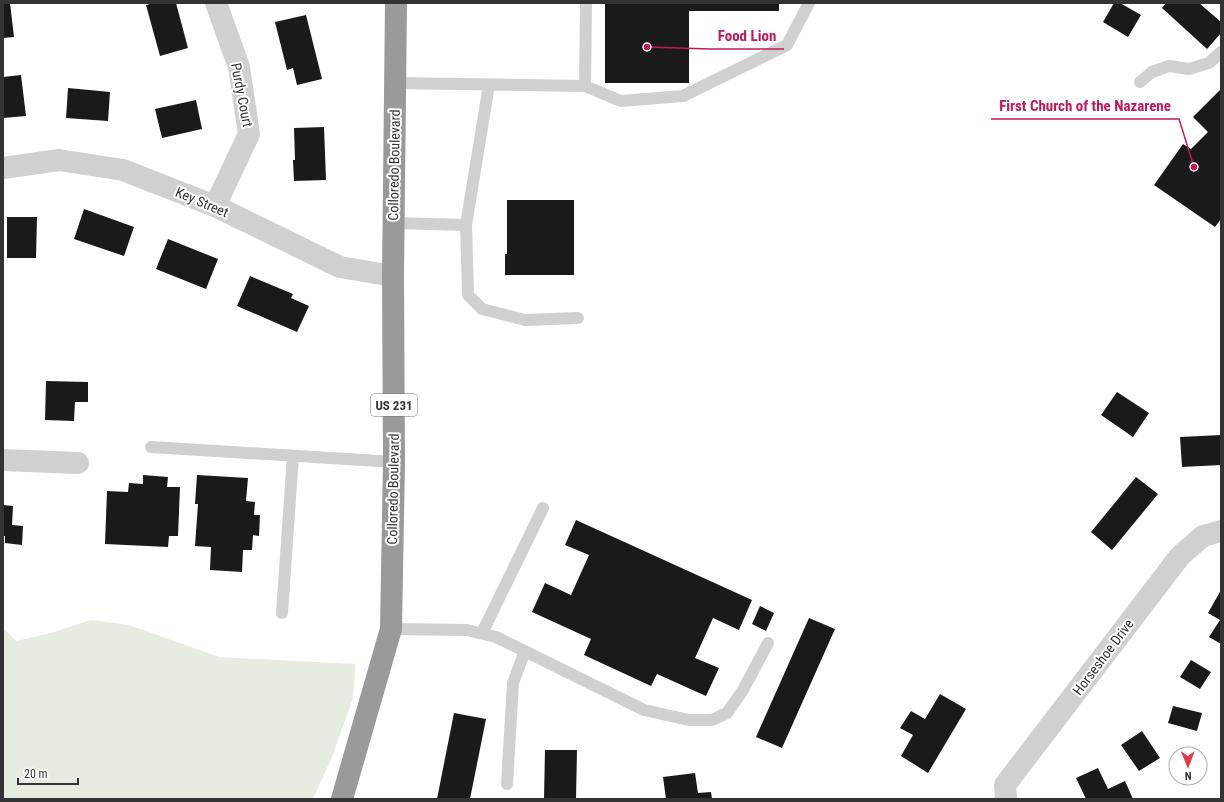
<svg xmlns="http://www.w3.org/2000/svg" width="1224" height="802" viewBox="0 0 1224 802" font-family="'Roboto Condensed',sans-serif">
	<rect width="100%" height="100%" fill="#fff"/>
	<!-- green -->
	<path fill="#e6ecdf" d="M 91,620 L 129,625 L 219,657 L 355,664 L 353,698 L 332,757 L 313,799 L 3,799 L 3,628 L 16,641 L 51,633 Z"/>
	<!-- building -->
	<path fill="#1a1a1a" d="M 3,3 L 10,3 L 14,37 L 3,38 Z
		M 154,3 L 176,3 L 188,48 L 160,56 L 146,5 Z
		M 605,3 L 779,3 L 779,11 L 689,11 L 689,83 L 605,83 Z
		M 1114,3 L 1120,3 L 1141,15 L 1128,37 L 1103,22 Z
		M 1166,3 L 1199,3 L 1221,22 L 1221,33 L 1207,49 L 1162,8 Z
		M 306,15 L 322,79 L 297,85 L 293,68 L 287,70 L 275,22 Z
		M 21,75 L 26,116 L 3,118 L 3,77 Z
		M 68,88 L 110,92 L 108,121 L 66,118 Z
		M 1221,89 L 1221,219 L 1215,227 L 1154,185 L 1183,144 L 1191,149 L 1208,132 L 1193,117 Z
		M 196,100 L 202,129 L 162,138 L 155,109 Z
		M 324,127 L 326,180 L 294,181 L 293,160 L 295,160 L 294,128 Z
		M 507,200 L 574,200 L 574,275 L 505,275 L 505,254 L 507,254 Z
		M 84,209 L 134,227 L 124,256 L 74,239 Z
		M 7,217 L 37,217 L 36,258 L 7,258 Z
		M 168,239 L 218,259 L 206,289 L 156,269 Z
		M 250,276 L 293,294 L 291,298 L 309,306 L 297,332 L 237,306 Z
		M 46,381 L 88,382 L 88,402 L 75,402 L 74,421 L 45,420 Z
		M 1117,392 L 1149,413 L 1133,437 L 1101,415 Z
		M 1221,435 L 1221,465 L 1182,467 L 1180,437 Z
		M 143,475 L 168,477 L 167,487 L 180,487 L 178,536 L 169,536 L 168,547 L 105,544 L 107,491 L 128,492 L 129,483 L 143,484 Z
		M 197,475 L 248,478 L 246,501 L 255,502 L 254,515 L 260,515 L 259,536 L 253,535 L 252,550 L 243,550 L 242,572 L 210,570 L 211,547 L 195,546 L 198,504 L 195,504 Z
		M 1136,477 L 1158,494 L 1112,550 L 1091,532 Z
		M 3,505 L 13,506 L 12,525 L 23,526 L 22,545 L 5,543 L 5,536 L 3,536 Z
		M 576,520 L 752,600 L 739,630 L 713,618 L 695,658 L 719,668 L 706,696 L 657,674 L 651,686 L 584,655 L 591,639 L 532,612 L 545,583 L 571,595 L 589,555 L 565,545 Z
		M 1221,590 L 1221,644 L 1209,637 L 1220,620 L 1208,613 Z
		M 760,606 L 774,613 L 766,631 L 752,624 Z
		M 809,618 L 835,629 L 782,748 L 756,737 Z
		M 1191,660 L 1211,672 L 1200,689 L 1180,677 Z
		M 940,694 L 966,709 L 928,773 L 901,756 L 913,735 L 900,728 L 911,711 L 925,719 Z
		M 1173,706 L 1202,713 L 1197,731 L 1168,723 Z
		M 454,713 L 486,719 L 470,799 L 437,799 Z
		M 1142,731 L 1160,758 L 1139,771 L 1121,745 Z
		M 545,750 L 577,750 L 576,799 L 544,799 Z
		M 1098,768 L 1108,789 L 1125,781 L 1133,799 L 1086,799 L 1076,778 Z
		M 695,773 L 698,793 L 711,792 L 712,799 L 666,799 L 663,777 Z"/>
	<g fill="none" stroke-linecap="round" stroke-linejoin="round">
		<!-- lane -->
		<path stroke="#d0d0d0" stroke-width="12" d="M 1140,82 L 1152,72 L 1169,66 L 1189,69 L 1209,63 L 1221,52
			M 395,83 L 585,86 L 586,3
			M 585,86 L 621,101 L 683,96 L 787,45 L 809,3
			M 394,223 L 466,225 L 489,85
			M 466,225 L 468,295 L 482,309 L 525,320 L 578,318
			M 151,447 L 394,462
			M 282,613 L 293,456
			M 391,629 L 467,630 L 496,637 L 644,710 L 689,720 L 712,720 L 727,713 L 743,690 L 768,643
			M 482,633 L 543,508
			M 507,784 L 513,683 L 525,651"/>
		<!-- street -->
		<path stroke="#d0d0d0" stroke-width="22" d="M 3,168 L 59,160 L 123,170 L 215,206 L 340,267 L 393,276
			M 215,206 L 249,134 L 239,67 L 216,3
			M 3,460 L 78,463
			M 1006,799 L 1005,785 L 1180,556 L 1203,536 L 1221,531"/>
		<!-- highway -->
		<path stroke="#9a9a9a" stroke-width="22" d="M 342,799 L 391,629 L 394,462 L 393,276 L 396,3"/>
	</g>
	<g text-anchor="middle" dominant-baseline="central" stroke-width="4" stroke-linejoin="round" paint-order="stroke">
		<!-- shield labels -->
		<rect fill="#fff" stroke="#707070" stroke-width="1" x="371" y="394" width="46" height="22" rx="3"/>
		<g font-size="13" font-weight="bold" fill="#333">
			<text x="394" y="405">US 231</text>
		</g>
		<!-- street labels -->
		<g font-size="14" fill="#333" stroke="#fff">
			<text transform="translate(242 95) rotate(79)">Purdy Court</text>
			<text transform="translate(394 165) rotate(-89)">Colloredo Boulevard</text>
			<text transform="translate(202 202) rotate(23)">Key Street</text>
			<text transform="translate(393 489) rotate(-89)">Colloredo Boulevard</text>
			<text transform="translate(1103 657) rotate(-53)">Horseshoe Drive</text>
		</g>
	</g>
	<!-- callouts -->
	<path fill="none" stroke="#c2185b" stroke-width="1.5" d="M647 47L710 49H784M1194 167L1179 119H991"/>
	<g fill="#c2185b" stroke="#fff" stroke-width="1.5">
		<circle cx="647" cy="47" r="4"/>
		<circle cx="1194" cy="167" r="4"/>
	</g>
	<g font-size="15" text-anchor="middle" font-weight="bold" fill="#c2185b" stroke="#fff" stroke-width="4" stroke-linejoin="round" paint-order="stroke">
		<text x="747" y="41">Food Lion</text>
		<text x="1085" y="111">First Church of the Nazarene</text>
	</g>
	<!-- border -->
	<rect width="1224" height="802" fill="none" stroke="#333333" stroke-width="8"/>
	<!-- north arrow -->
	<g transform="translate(1188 766) rotate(179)"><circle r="19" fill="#ffffff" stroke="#adadad"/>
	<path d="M0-3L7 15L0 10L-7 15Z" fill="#e63946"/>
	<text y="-6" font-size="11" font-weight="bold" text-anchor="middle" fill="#333333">N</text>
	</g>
	<!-- scale -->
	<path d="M18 778v6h60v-6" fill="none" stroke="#333333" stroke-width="2"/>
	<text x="24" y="778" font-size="12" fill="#333333" stroke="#ffffff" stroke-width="3" paint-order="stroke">20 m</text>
</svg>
